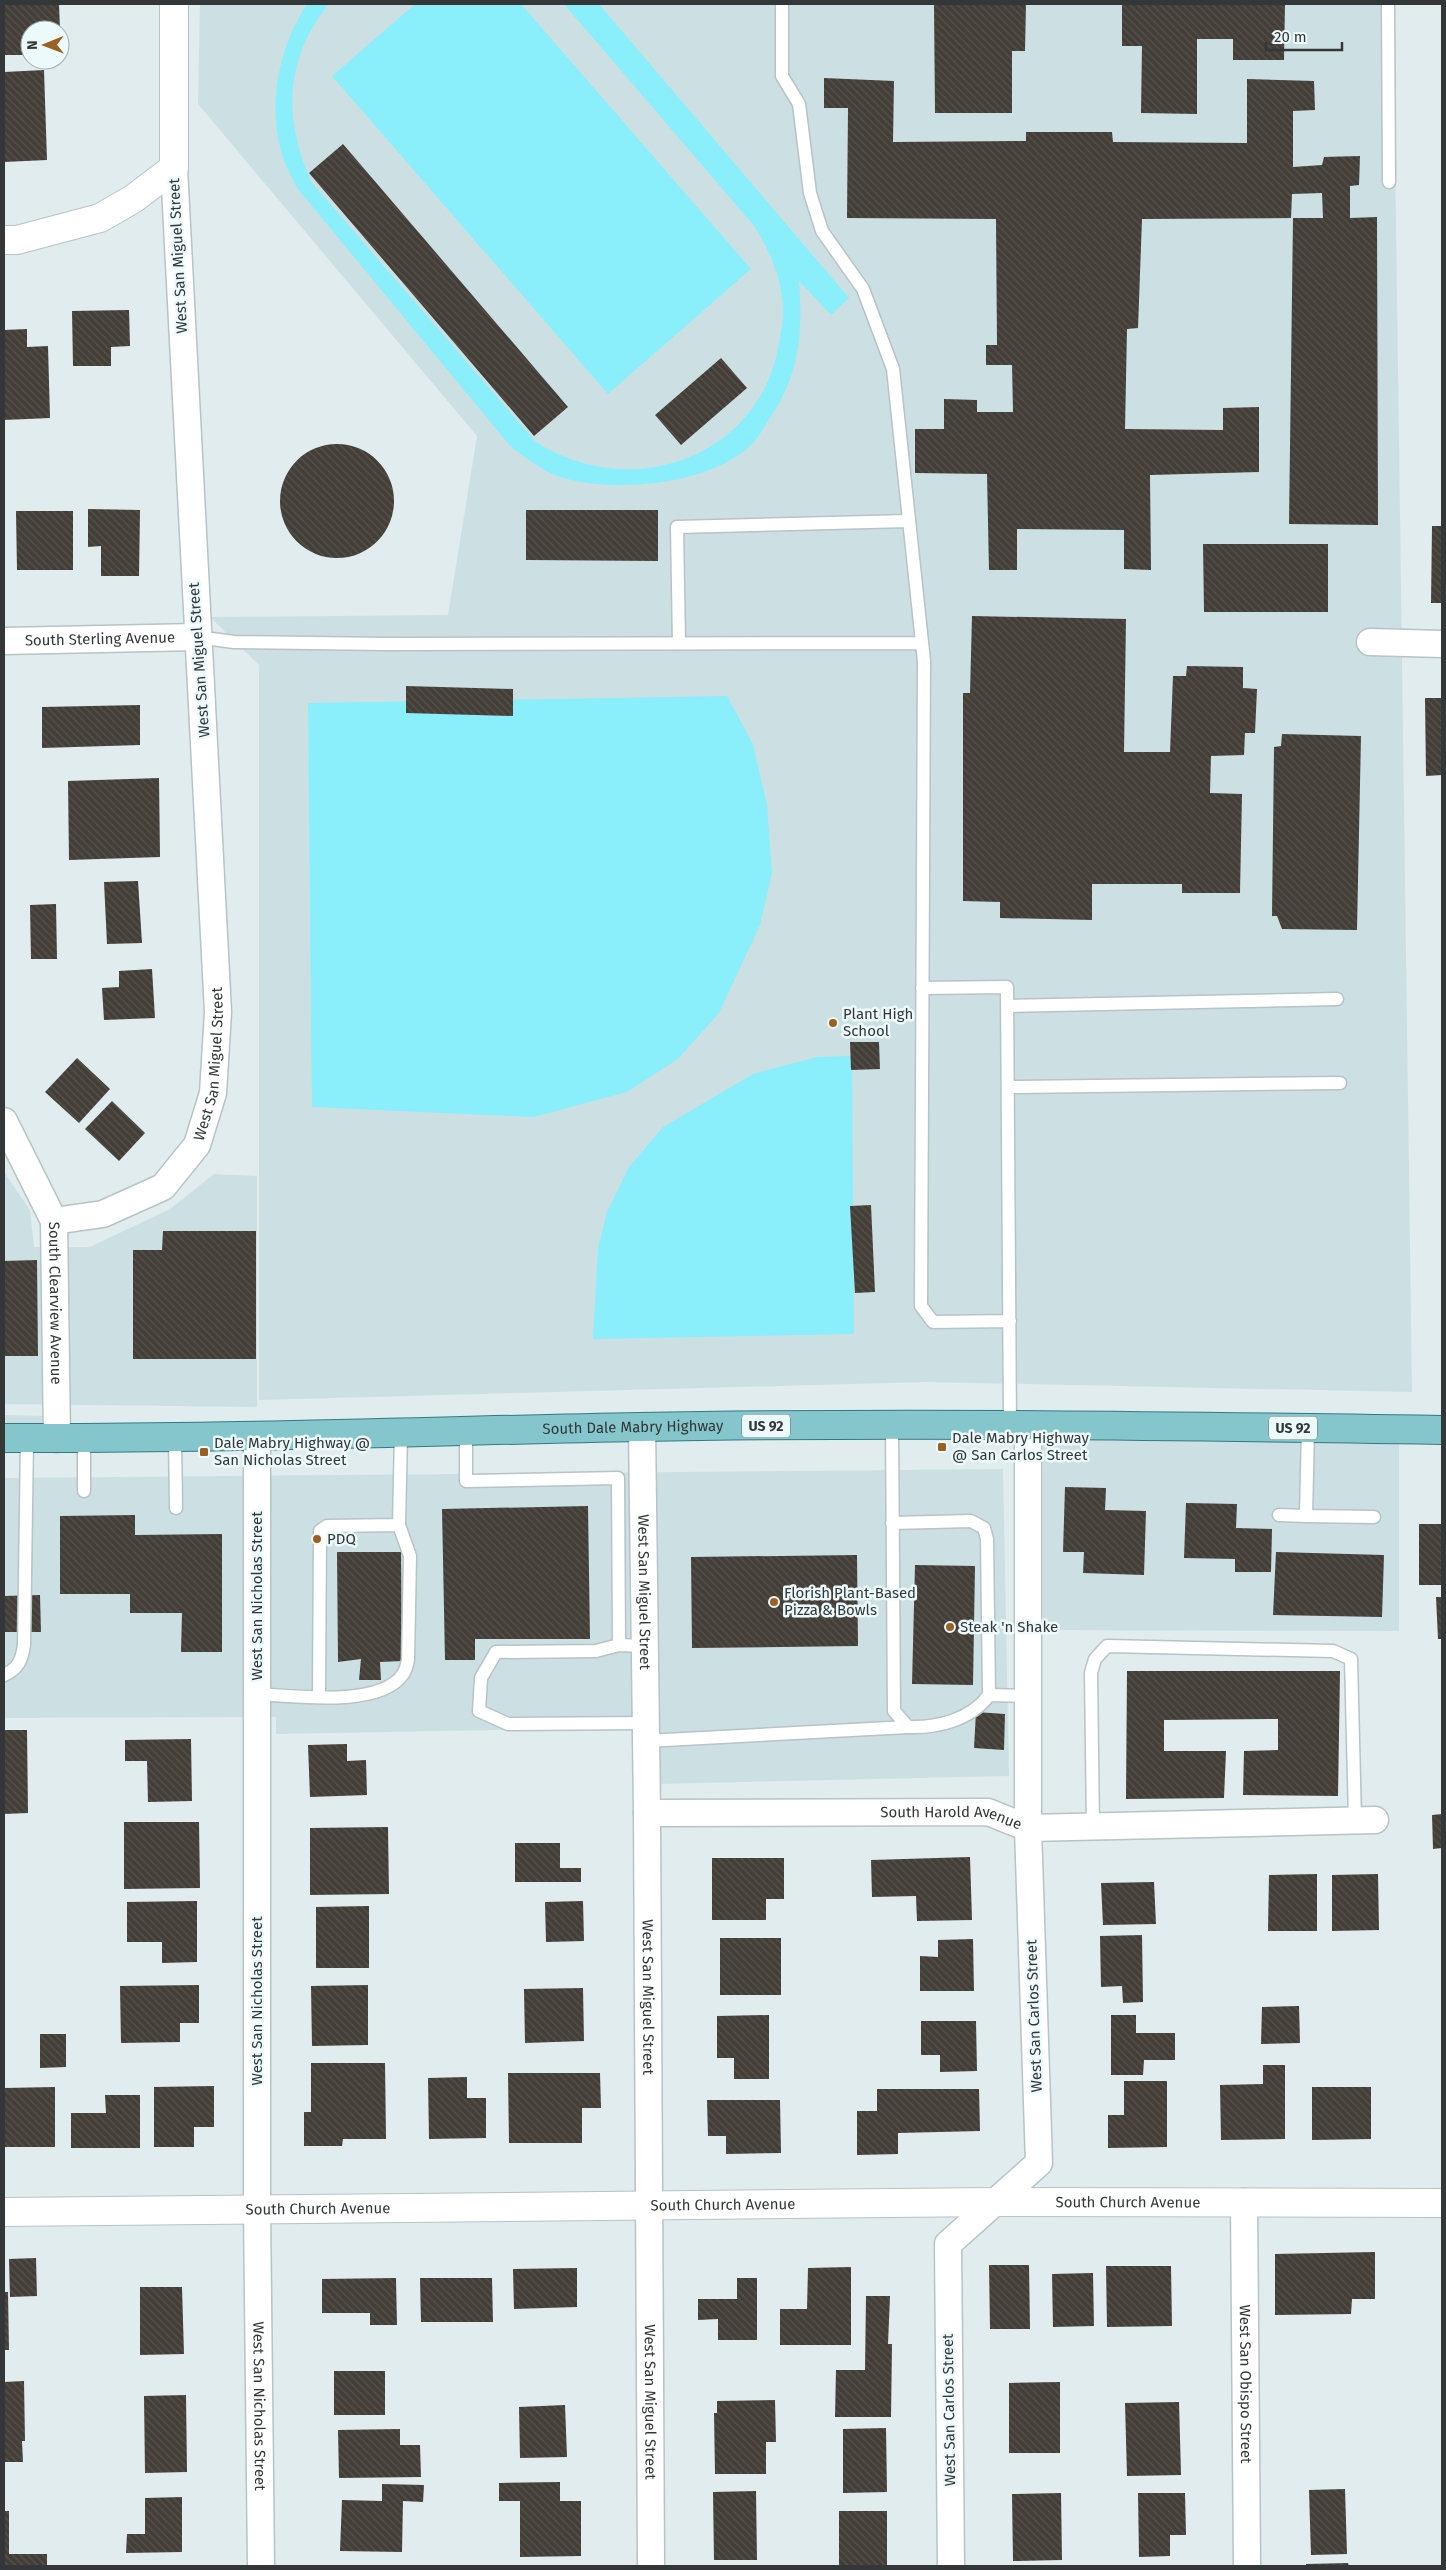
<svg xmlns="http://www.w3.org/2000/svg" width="1446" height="2570" viewBox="0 0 1446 2570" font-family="'Fira Sans',sans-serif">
	<defs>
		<pattern id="building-back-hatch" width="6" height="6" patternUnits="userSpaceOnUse" patternTransform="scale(1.25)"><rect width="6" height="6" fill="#443e38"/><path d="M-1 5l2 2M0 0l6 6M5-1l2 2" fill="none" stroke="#57524d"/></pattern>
	</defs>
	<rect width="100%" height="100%" fill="#e0ecee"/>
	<!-- built -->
	<path fill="#cce0e3" d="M 200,4 L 1393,4 L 1412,1392 L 925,1382 L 259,1400 L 259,665 L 210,617 L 448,615 L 477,436 L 198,104 Z
		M 4,1172 L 30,1210 L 34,1247 L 90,1247 L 170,1209 L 214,1174 L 257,1176 L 257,1407 L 4,1404 Z
		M 4,1415 L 42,1416 L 42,1425 L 4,1425 Z
		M 1043,1438 L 1399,1442 L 1399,1631 L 1043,1630 Z
		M 1003,1469 L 1009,1776 L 656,1784 L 655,1727 L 276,1734 L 276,1717 L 4,1718 L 4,1478 Z"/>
	<!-- grass -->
	<path fill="#8aeefb" d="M 307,4 L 329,4 C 284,59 283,120 312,183 L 536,442 C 628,501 754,461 778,350 C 781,333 785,314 782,297 C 779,271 768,249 755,227 L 564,4 L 599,4 L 849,298 L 831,315 L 799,281 C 803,334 800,375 768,421 C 763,428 759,437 753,443 C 712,485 617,493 563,478 C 544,472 527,459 511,447 L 297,188 C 293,179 287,169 284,160 C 266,108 278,49 307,4 Z
		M 415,4 L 521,4 L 751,269 L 608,394 L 332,76 Z
		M 727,696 L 753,744 L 767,805 L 772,873 L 760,925 L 719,1013 L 678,1059 L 627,1092 L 534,1117 L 312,1107 L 308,703 Z
		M 852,1056 L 854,1334 L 593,1339 L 598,1248 L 607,1212 L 629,1167 L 663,1127 L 753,1074 L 817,1057 Z"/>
	<!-- building -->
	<path fill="url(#building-back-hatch)" d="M 4,4 L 59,4 L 60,30 L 30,30 L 30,55 L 4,55 Z
		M 934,4 L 1026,4 L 1025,51 L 1012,51 L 1012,113 L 935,113 Z
		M 1122,4 L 1285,4 L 1284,60 L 1233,60 L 1233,39 L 1197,39 L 1197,114 L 1141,113 L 1142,46 L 1122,46 Z
		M 44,70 L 47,160 L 4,162 L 4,72 Z
		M 824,78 L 894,81 L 893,142 L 1026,141 L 1026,132 L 1112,132 L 1113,142 L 1247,143 L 1247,79 L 1314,81 L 1315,110 L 1293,111 L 1293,167 L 1322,165 L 1324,157 L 1360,156 L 1359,185 L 1350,186 L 1350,218 L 1377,217 L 1378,525 L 1289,524 L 1293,218 L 1323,218 L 1322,193 L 1292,194 L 1291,218 L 1142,219 L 1138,328 L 1127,329 L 1125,429 L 1223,430 L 1223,408 L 1259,407 L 1259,472 L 1150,475 L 1151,570 L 1124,569 L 1124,530 L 1017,529 L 1017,570 L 989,570 L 987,474 L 915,473 L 915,429 L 944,429 L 944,399 L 977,400 L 977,412 L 1013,412 L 1012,365 L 986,365 L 986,345 L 997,345 L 996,219 L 847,218 L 848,108 L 824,108 Z
		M 343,144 L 568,407 L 534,436 L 309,173 Z
		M 129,310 L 130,346 L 111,347 L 111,366 L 73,366 L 72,311 Z
		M 27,329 L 27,347 L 48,346 L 50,418 L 4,420 L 4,330 Z
		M 721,358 L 747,388 L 681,445 L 655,415 Z
		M280 501a57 57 0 1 1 114 0a57 57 0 1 1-114 0Z
		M 88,509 L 140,510 L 139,576 L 101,576 L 101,546 L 88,547 Z
		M 526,510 L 658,510 L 658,561 L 526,560 Z
		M 16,511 L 73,511 L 73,570 L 17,570 Z
		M 1432,526 L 1442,526 L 1442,603 L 1431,603 Z
		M 1203,544 L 1328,544 L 1328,612 L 1204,612 Z
		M 972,616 L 1126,619 L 1124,752 L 1170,752 L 1173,676 L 1186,676 L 1187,666 L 1243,667 L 1243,688 L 1257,689 L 1255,733 L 1245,733 L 1244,755 L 1211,756 L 1210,793 L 1242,794 L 1240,893 L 1182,893 L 1182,884 L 1092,884 L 1092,920 L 1000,918 L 1000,902 L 963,901 L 963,693 L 970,693 Z
		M 406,686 L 513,689 L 513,716 L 406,713 Z
		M 1425,698 L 1442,698 L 1442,775 L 1426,776 Z
		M 140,705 L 140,745 L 42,748 L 42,707 Z
		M 1282,734 L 1361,736 L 1357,930 L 1282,929 L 1277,916 L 1272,916 L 1274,747 L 1281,746 Z
		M 159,778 L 160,857 L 69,860 L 68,781 Z
		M 138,881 L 142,943 L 107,944 L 104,882 Z
		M 56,904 L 57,959 L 31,959 L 30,905 Z
		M 152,969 L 155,1018 L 104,1020 L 102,988 L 119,987 L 119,971 Z
		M 850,1042 L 879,1042 L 880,1069 L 851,1070 Z
		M 77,1058 L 110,1089 L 79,1123 L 45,1092 Z
		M 112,1101 L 145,1133 L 119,1161 L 85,1129 Z
		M 871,1205 L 875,1292 L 855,1293 L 850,1206 Z
		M 163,1231 L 256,1231 L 256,1359 L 133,1359 L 133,1250 L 162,1250 Z
		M 37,1260 L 38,1356 L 4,1356 L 4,1261 Z
		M 1065,1487 L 1106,1488 L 1105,1510 L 1146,1511 L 1144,1575 L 1083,1573 L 1084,1552 L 1063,1552 Z
		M 1186,1503 L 1237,1504 L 1236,1528 L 1272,1529 L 1271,1572 L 1235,1572 L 1235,1559 L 1184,1558 Z
		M 588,1506 L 590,1639 L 475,1639 L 475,1660 L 445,1660 L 442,1509 Z
		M 135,1515 L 135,1535 L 222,1534 L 222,1652 L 181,1652 L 182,1613 L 130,1613 L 130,1594 L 60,1594 L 60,1516 Z
		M 1419,1524 L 1442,1524 L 1442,1585 L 1419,1585 Z
		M 337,1552 L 401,1552 L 402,1661 L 380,1662 L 381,1680 L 359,1680 L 361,1659 L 338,1662 Z
		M 1276,1552 L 1384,1555 L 1382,1617 L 1273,1615 Z
		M 857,1555 L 858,1646 L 692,1648 L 691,1557 Z
		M 915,1565 L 975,1566 L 973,1685 L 912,1684 Z
		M 40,1595 L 41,1632 L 4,1632 L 4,1596 Z
		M 1436,1597 L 1442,1597 L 1442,1639 L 1438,1639 Z
		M 1127,1671 L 1340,1671 L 1338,1796 L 1243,1795 L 1244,1751 L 1278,1750 L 1278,1719 L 1164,1720 L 1164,1751 L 1226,1751 L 1224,1798 L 1126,1799 Z
		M 976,1712 L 1005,1714 L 1004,1750 L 974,1748 Z
		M 4,1730 L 27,1730 L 28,1813 L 4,1814 Z
		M 191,1739 L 192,1801 L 148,1802 L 147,1761 L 125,1761 L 125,1740 Z
		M 347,1744 L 347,1761 L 366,1760 L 367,1795 L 310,1797 L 308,1745 Z
		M 1442,1814 L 1442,1848 L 1433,1849 L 1432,1815 Z
		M 124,1822 L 199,1822 L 200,1888 L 124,1889 Z
		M 388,1827 L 389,1894 L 310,1895 L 310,1828 Z
		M 515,1843 L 560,1843 L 560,1868 L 581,1868 L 581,1882 L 515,1882 Z
		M 970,1857 L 972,1920 L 917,1921 L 916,1896 L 872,1897 L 871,1860 Z
		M 712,1858 L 784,1858 L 784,1899 L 766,1899 L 766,1920 L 712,1920 Z
		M 1317,1874 L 1317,1931 L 1268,1931 L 1269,1875 Z
		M 1378,1874 L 1379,1930 L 1332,1931 L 1332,1875 Z
		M 1154,1882 L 1156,1924 L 1103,1925 L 1101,1883 Z
		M 197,1901 L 197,1962 L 162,1963 L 162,1942 L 127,1942 L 127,1902 Z
		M 583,1901 L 584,1941 L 546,1942 L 545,1902 Z
		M 369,1906 L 369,1968 L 316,1968 L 316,1907 Z
		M 1142,1935 L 1143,2002 L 1123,2003 L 1122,1986 L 1101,1987 L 1100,1936 Z
		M 720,1938 L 781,1938 L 781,1995 L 720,1995 Z
		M 973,1939 L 974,1991 L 920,1991 L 920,1956 L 938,1957 L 938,1940 Z
		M 199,1985 L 199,2023 L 180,2023 L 180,2042 L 121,2043 L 120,1986 Z
		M 368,1985 L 368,2045 L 312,2046 L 311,1986 Z
		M 583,1988 L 584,2041 L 525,2043 L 524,1989 Z
		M 1299,2006 L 1300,2043 L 1261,2044 L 1262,2007 Z
		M 769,2015 L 769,2079 L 734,2079 L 734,2058 L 717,2058 L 717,2016 Z
		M 1111,2015 L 1136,2015 L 1136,2033 L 1175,2033 L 1175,2060 L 1144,2060 L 1143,2075 L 1111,2075 Z
		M 921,2021 L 976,2021 L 977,2071 L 940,2072 L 940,2055 L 921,2055 Z
		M 40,2034 L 66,2034 L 66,2067 L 40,2068 Z
		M 311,2063 L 385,2063 L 386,2139 L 343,2139 L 342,2146 L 304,2146 L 304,2112 L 311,2112 Z
		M 1263,2065 L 1285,2065 L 1285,2139 L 1221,2140 L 1220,2085 L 1263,2084 Z
		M 508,2073 L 600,2073 L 601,2108 L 582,2108 L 582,2143 L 509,2143 Z
		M 467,2077 L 467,2098 L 486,2098 L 486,2138 L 429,2139 L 428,2078 Z
		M 1124,2081 L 1167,2081 L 1167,2147 L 1108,2148 L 1108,2115 L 1124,2115 Z
		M 214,2086 L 214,2127 L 194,2127 L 194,2147 L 154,2147 L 154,2087 Z
		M 55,2087 L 55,2147 L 4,2147 L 4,2088 Z
		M 1312,2087 L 1371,2087 L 1371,2139 L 1312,2140 Z
		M 877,2089 L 979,2089 L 980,2131 L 898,2133 L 898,2154 L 857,2155 L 857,2111 L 877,2111 Z
		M 105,2095 L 140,2095 L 140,2148 L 71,2148 L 71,2113 L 106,2113 Z
		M 707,2100 L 780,2100 L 781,2153 L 726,2154 L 726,2136 L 708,2136 Z
		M 1375,2252 L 1375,2299 L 1352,2299 L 1351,2314 L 1275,2315 L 1275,2254 Z
		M 36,2258 L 37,2296 L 10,2297 L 9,2259 Z
		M 989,2265 L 1029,2265 L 1030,2329 L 990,2329 Z
		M 1106,2266 L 1171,2266 L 1172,2326 L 1107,2327 Z
		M 851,2267 L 851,2345 L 780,2345 L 780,2309 L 807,2309 L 808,2268 Z
		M 577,2268 L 577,2307 L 514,2309 L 513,2269 Z
		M 1093,2273 L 1094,2326 L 1053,2327 L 1052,2274 Z
		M 396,2278 L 397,2325 L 370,2325 L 370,2313 L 322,2313 L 322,2279 Z
		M 420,2278 L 492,2278 L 493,2322 L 421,2322 Z
		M 737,2278 L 757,2278 L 757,2340 L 718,2340 L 718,2319 L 698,2320 L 698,2299 L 737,2299 Z
		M 140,2287 L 182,2287 L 184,2354 L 140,2355 Z
		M 4,2292 L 8,2292 L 9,2350 L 4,2350 Z
		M 866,2296 L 890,2296 L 888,2344 L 892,2344 L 891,2417 L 835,2417 L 836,2370 L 865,2370 Z
		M 334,2371 L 385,2371 L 385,2415 L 334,2415 Z
		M 24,2381 L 25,2441 L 22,2441 L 23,2462 L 4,2462 L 4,2382 Z
		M 1060,2382 L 1060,2453 L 1009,2453 L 1009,2383 Z
		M 186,2395 L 187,2472 L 145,2473 L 144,2396 Z
		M 775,2400 L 776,2442 L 766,2442 L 766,2474 L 715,2474 L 714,2413 L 717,2413 L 717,2401 Z
		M 1179,2402 L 1181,2475 L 1127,2476 L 1125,2403 Z
		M 565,2405 L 567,2457 L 520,2458 L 519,2407 Z
		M 886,2428 L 887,2492 L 843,2493 L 843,2429 Z
		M 400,2429 L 400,2445 L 420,2445 L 421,2477 L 339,2478 L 338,2430 Z
		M 560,2482 L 560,2501 L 581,2501 L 581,2556 L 520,2557 L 520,2501 L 499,2501 L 499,2483 Z
		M 382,2484 L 424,2485 L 423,2502 L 403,2501 L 402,2552 L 340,2551 L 342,2500 L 382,2501 Z
		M 1345,2489 L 1347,2554 L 1311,2555 L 1309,2490 Z
		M 756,2491 L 757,2560 L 714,2560 L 713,2492 Z
		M 1061,2493 L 1062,2560 L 1013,2561 L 1012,2494 Z
		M 1138,2493 L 1185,2493 L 1186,2535 L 1170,2535 L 1170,2556 L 1139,2557 Z
		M 182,2497 L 182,2552 L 126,2553 L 127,2534 L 145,2534 L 145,2498 Z
		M 4,2511 L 9,2511 L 9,2554 L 47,2554 L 47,2566 L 4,2566 Z
		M 839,2511 L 887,2511 L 887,2566 L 839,2566 Z
		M 1348,2563 L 1349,2566 L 1306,2566 L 1306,2564 Z"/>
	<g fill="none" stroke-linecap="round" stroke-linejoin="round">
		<defs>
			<path id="lane" d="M 782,4 L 782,76 L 799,104 L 810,193 L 822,231 L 863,289 L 893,369 L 924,661 L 921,1306 L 933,1322 L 1010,1321
				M 1388,4 L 1389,182
				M 197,637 L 234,642 L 386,644 L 921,643
				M 679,643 L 677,527 L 908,521
				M 922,988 L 1007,987 L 1010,1425
				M 1007,1006 L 1337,999
				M 1008,1087 L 1340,1083
				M 892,1425 L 894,1711 L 908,1727 C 937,1728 971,1720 989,1695 L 987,1539 L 984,1528 L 971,1521 L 892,1523
				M 1308,1428 L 1306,1516 L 1374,1517
				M 466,1431 L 466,1481 L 618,1478 L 619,1645
				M 175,1437 L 176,1508
				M 84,1438 L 84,1491
				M 1279,1515 L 1306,1516
				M 645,1646 L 619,1645 L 596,1651 L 496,1652 L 481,1678 L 479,1711 L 508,1724 L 646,1723
				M 4,1675 C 18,1669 22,1660 24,1645 L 27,1438
				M 257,1694 C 292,1696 381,1708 403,1674 C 406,1670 407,1664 408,1660 L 410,1556 L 399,1525 L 401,1433
				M 989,1695 L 1028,1696
				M 319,1697 L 320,1531 L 327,1526 L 399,1525
				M 646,1741 L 908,1727
				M 1093,1827 L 1091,1673 L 1095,1659 L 1107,1646 L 1333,1651 L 1351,1659 L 1355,1820"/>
			<g id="street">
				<path id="s1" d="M 4,641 L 197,637"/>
				<path d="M 1370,642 L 1442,644"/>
				<path id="s2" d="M 4,1121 L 54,1221 L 57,1439"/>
				<path id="s3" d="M 54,1221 L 103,1214 L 163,1187 L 197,1145 L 213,1093 L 218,1012 L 174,168"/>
				<path id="s4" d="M 642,1427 L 647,1813 L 651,2566"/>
				<path id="s5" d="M 257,1436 L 257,2209 L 261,2566"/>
				<path id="s6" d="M 647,1813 L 988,1812 L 1028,1828 L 1375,1820"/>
				<path id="s7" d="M 1244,2202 L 1247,2566"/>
				<path d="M 951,2566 L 948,2244 L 1039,2163 L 1028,1828 L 1028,1425"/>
			</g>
			<g id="secondary">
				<path d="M 4,240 L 17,240 L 100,218 L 133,199 L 174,168 L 174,4"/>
				<path id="s8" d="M 4,2212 L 995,2202 L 1442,2203"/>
			</g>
			<g id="primary">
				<path id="s9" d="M 4,1438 C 216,1439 428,1431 640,1427 C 907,1422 1175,1426 1442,1430"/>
			</g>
		</defs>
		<!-- lane casing -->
		<use href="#lane" stroke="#b7c3c4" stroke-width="15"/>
		<!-- street casing -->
		<use href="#street" stroke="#b7c3c4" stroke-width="29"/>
		<!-- secondary casing -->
		<use href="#secondary" stroke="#b7c3c4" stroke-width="30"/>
		<!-- primary casing -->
		<use href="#primary" stroke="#337a82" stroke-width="30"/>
		<!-- lane -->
		<use href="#lane" stroke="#fff" stroke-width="12"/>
		<!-- street -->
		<use href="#street" stroke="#fff" stroke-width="26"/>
		<!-- secondary -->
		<use href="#secondary" stroke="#fff" stroke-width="28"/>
		<!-- primary -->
		<use href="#primary" stroke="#85c5cc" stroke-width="28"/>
	</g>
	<!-- markers -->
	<g fill="#9c6023" stroke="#edfafb" stroke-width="2">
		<circle cx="833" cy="1023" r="5"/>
		<rect x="937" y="1442" width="10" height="10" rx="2.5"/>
		<rect x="199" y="1447" width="10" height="10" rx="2.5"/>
		<circle cx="317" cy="1539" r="5"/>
		<circle cx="774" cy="1602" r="5"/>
		<circle cx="950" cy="1627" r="5"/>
	</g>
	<g text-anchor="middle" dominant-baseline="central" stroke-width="5" stroke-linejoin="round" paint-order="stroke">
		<!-- shield labels -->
		<g fill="#edfafb" stroke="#6b7272" stroke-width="1">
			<rect x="742" y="1414.5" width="48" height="23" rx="4"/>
			<rect x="1269" y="1416.5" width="48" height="23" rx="4"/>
		</g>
		<g font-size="14" font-weight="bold" fill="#333738">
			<text x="766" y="1426">US 92</text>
			<text x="1293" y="1428">US 92</text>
		</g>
		<!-- street labels -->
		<g font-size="15" fill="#333738" stroke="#edfafb">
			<text transform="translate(178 256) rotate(-93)">West San Miguel Street</text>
			<text stroke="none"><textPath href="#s1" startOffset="96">South Sterling Avenue</textPath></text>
			<text transform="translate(199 660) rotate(-94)">West San Miguel Street</text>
			<text stroke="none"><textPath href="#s3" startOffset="252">West San Miguel Street</textPath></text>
			<text stroke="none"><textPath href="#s2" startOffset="194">South Clearview Avenue</textPath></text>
			<text stroke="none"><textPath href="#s9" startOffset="629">South Dale Mabry Highway</textPath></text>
			<text stroke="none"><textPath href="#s4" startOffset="165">West San Miguel Street</textPath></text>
			<text transform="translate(257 1596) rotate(-90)">West San Nicholas Street</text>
			<text stroke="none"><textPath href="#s6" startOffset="305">South Harold Avenue</textPath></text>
			<text stroke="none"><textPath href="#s4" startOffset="570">West San Miguel Street</textPath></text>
			<text transform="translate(257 2001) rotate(-90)">West San Nicholas Street</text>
			<text transform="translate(1034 2016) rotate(-92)">West San Carlos Street</text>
			<text stroke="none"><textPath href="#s8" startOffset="1124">South Church Avenue</textPath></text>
			<text stroke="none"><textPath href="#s8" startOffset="719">South Church Avenue</textPath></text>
			<text stroke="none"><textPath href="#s8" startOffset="314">South Church Avenue</textPath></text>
			<text stroke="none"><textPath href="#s7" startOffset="182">West San Obispo Street</textPath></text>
			<text stroke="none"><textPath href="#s4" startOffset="975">West San Miguel Street</textPath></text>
			<text stroke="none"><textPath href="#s5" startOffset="970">West San Nicholas Street</textPath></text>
			<text transform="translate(949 2410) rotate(-91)">West San Carlos Street</text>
		</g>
		<!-- poi labels -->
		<g font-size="15" fill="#333738" stroke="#edfafb" text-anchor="start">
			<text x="843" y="1014">Plant High<tspan x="843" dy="17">School</tspan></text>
			<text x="952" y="1438">Dale Mabry Highway<tspan x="952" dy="17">@ San Carlos Street</tspan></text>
			<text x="214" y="1443">Dale Mabry Highway @<tspan x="214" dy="17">San Nicholas Street</tspan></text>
			<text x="327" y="1539">PDQ</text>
			<text x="784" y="1593">Florish Plant-Based<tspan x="784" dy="17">Pizza &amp; Bowls</tspan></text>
			<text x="960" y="1627">Steak 'n Shake</text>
		</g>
	</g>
	<!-- border -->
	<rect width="1446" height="2570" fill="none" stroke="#333738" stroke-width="10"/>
	<!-- north arrow -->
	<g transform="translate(45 45) rotate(269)"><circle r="24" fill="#edfafb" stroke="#a3acad"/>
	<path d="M0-4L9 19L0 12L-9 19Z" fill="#9c6023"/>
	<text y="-8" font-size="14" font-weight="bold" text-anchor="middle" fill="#333738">N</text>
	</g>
	<!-- scale -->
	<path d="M1266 42v8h76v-8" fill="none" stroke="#333738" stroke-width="2.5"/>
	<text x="1274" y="42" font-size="15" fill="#333738" stroke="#edfafb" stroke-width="4" paint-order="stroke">20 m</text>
</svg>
